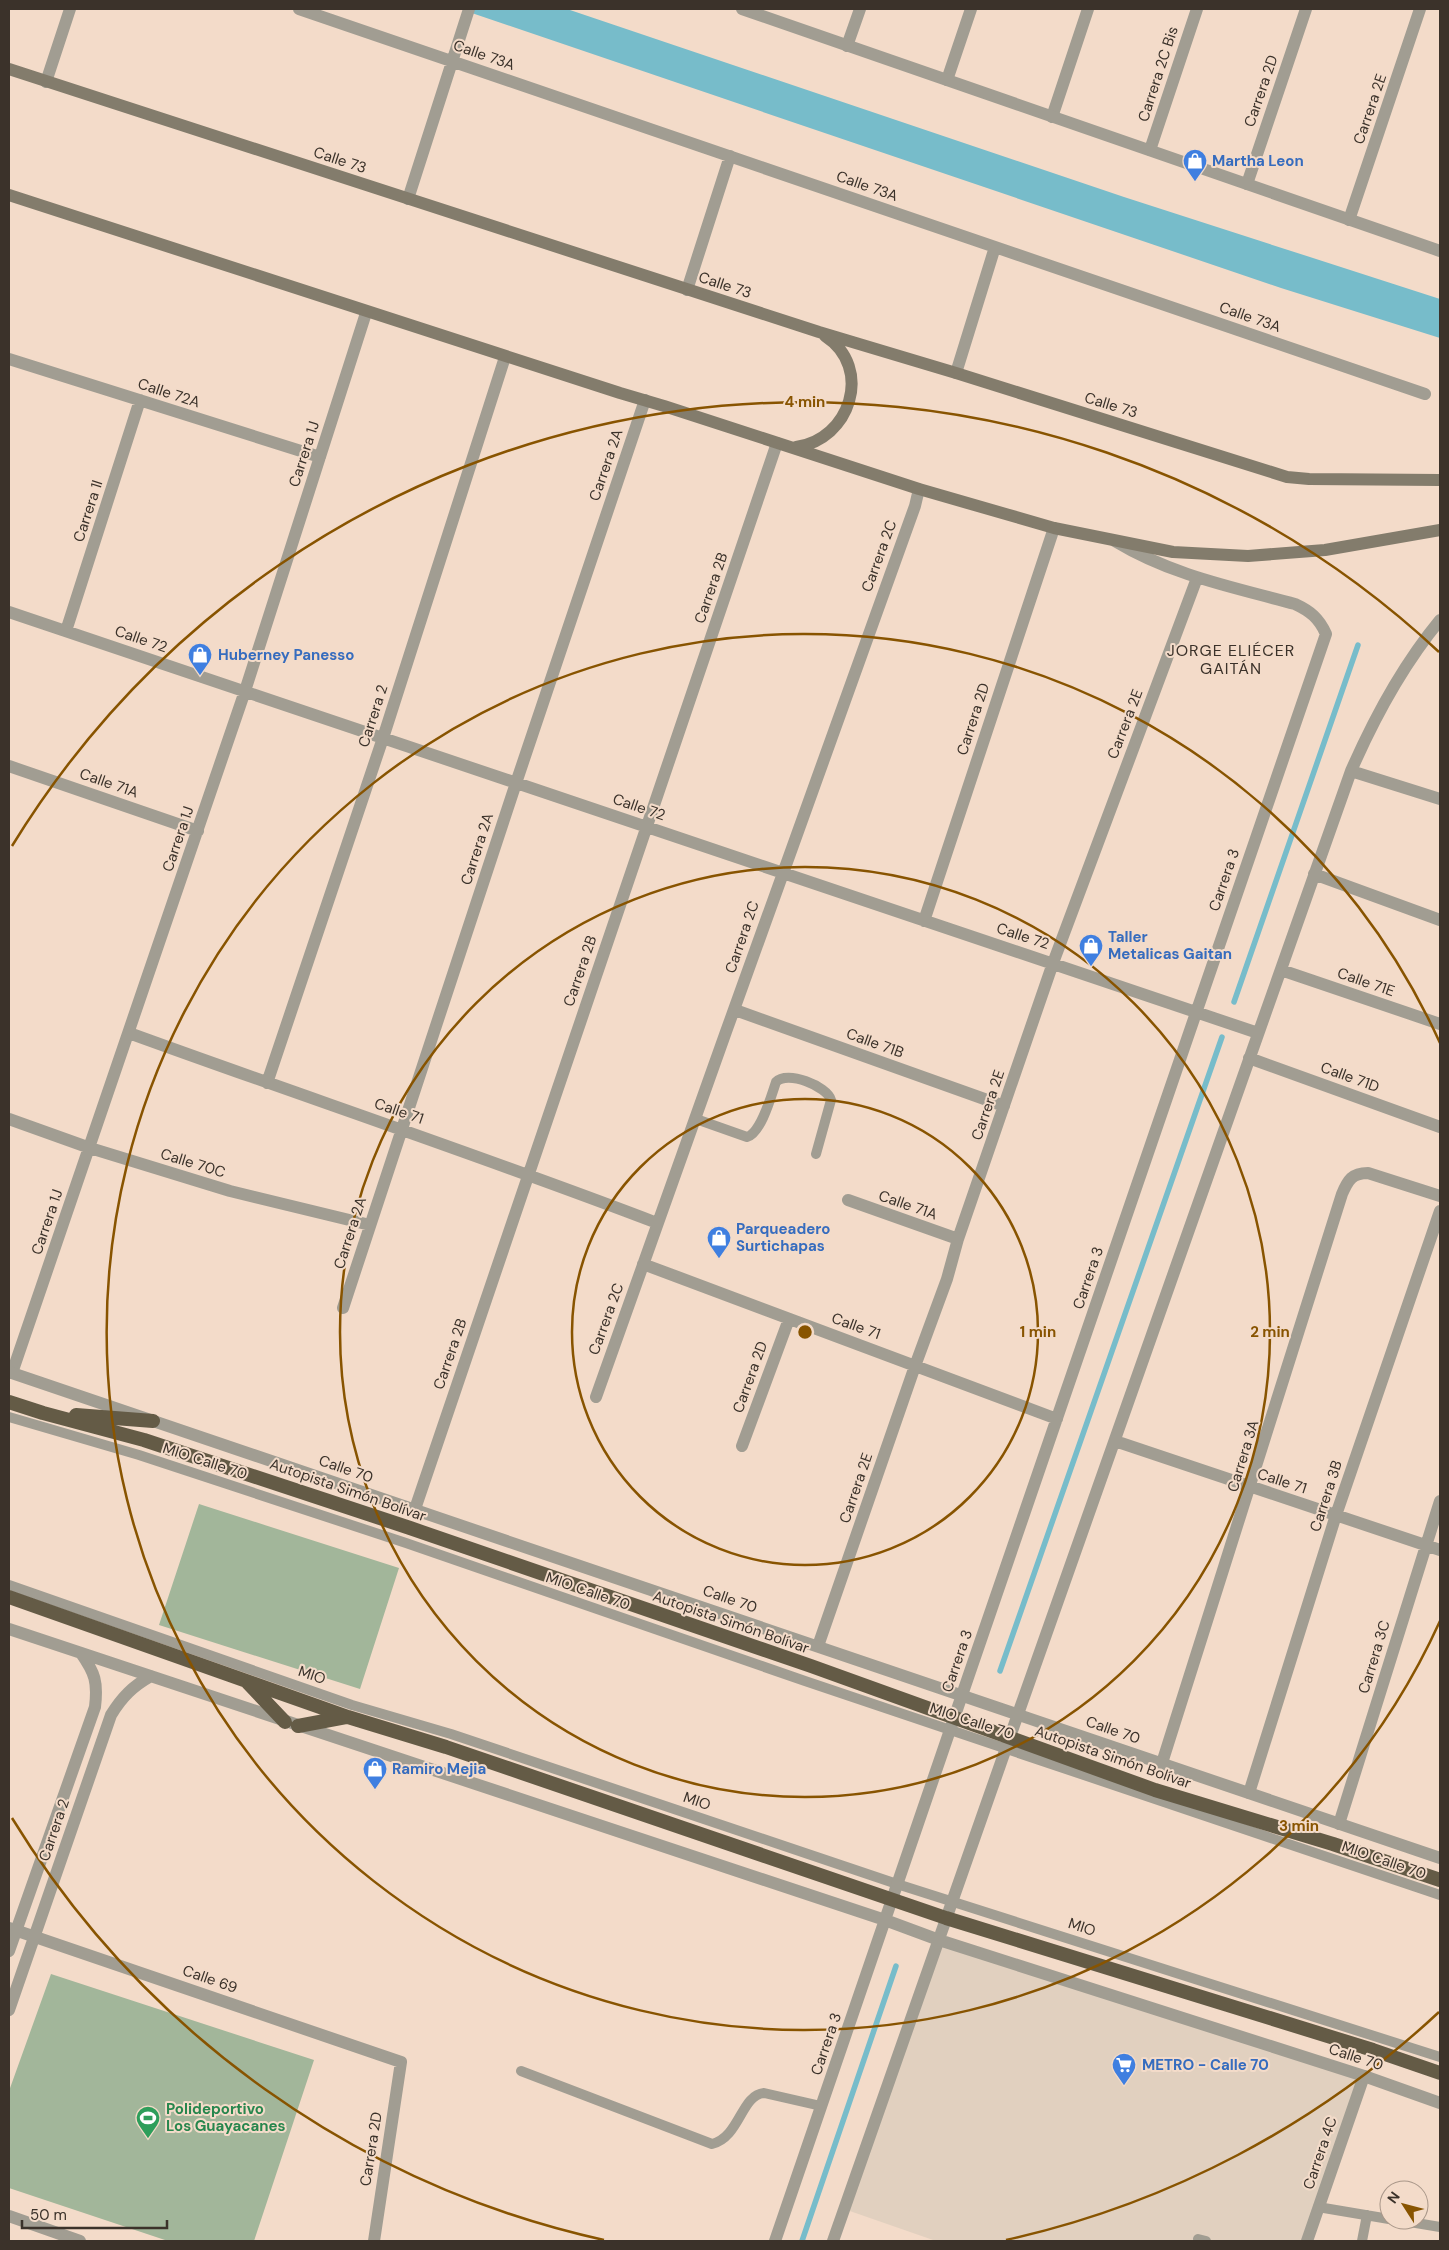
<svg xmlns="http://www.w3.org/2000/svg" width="1449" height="2250" viewBox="0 0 1449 2250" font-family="'DM Sans',sans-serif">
	<rect width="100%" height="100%" fill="#f3dbc9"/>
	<!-- commercial -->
	<path fill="#e1d0bf" d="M 939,1940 L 1364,2076 L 1307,2241 L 936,2241 L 844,2209 Z"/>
	<!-- green -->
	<path fill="#a2b69a" d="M 199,1504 L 399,1568 L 360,1689 L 159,1625 Z
		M 51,1974 L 314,2060 L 254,2241 L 168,2241 L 9,2188 L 9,2091 Z"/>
	<!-- water -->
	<path fill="#77bcca" d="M 460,9 L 567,9 L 1124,197 L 1440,299 L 1440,338 L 1281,288 Z"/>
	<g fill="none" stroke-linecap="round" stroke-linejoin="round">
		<!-- stream -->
		<path stroke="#77bcca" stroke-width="5.5" d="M 1234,1002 L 1358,645
			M 1000,1671 L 1222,1037
			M 802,2241 L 896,1966"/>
		<!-- service -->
		<path stroke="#a19d92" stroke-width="10" d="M 696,1119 L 747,1137 C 761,1133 771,1097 776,1082 C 787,1070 827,1086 831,1100 L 816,1154
			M 9,1417 L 139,1455 L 406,1543 L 805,1681 L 1440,1895
			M 9,1585 L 352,1705 L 451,1734 L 897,1884 L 1440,2057
			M 521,2071 L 712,2144 C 740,2137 741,2095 764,2093 L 821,2106
			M 1318,2207 L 1389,2219
			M 1398,2220 L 1440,2227
			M 1198,2239 L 1206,2241
			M 1362,2241 L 1367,2215"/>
		<!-- minor -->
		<path stroke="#a19d92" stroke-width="12" d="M 299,9 L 1425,394
			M 847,46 L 860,9
			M 947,80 L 971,9
			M 46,82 L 70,9
			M 1052,117 L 1088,9
			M 1150,150 L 1197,9
			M 1247,184 L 1306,9
			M 408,199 L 469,9
			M 1349,220 L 1420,9
			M 687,290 L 730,156
			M 9,359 L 320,457
			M 956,373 L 995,247
			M 9,612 L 1258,1033
			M 66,631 L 140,400
			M 9,766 L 198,831
			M 1351,771 L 1440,799
			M 1314,874 L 1440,920
			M 924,921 L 1054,528
			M 1281,970 L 1440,1024
			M 735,1010 L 1004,1106
			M 129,1033 C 305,1097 482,1156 657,1223
			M 1249,1058 L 1440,1127
			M 267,1083 L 383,738 L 505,357
			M 9,1119 L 90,1148 L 230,1191 L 370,1225
			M 848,1200 L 958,1239
			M 643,1264 L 1057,1419
			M 343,1308 L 516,783 L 645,400
			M 12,1373 L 245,691 L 366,313
			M 596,1397 C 702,1100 807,802 915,506 L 919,489
			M 1115,1441 L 1440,1550
			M 742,1446 L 789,1319
			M 415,1509 L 777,443
			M 818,1646 L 915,1366 L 947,1279 L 958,1239 L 1053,963 L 1197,578
			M 962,1695 L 1326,634 C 1319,618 1310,611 1295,604 C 1232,587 1171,575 1115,541
			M 1018,1714 L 1351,771 C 1375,716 1402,666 1440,620
			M 1162,1763 L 1342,1194 C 1348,1180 1352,1173 1368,1173 L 1440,1196
			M 1249,1793 L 1336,1515 L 1440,1211
			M 1339,1824 L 1440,1501
			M 9,1928 L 401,2062 L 374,2241
			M 9,2216 L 80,2241
			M 1307,2241 L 1364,2076"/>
		<!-- tertiary -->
		<path stroke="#a19d92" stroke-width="12" d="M 742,9 L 1440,251
			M 9,1372 L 1440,1858
			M 9,1629 L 885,1920 L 939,1940 L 1364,2076 L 1440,2103
			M 9,1951 L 95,1707 C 98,1682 95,1673 81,1653
			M 9,2010 L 111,1715 C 122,1697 133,1686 151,1676
			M 775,2241 L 962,1695
			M 833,2241 L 1018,1714"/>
		<!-- secondary -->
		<path stroke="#837c6c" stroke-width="12" d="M 9,69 L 819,332 L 956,373 L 1287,477 L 1309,479 L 1440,480
			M 9,195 L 620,393 L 664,406 L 919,489 L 1054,528 L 1173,552 L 1248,556 L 1325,550 L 1440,530
			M 796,447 C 850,440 874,368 825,336"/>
		<!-- trunk -->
		<path stroke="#645b46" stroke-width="14" d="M 9,1402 L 43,1413 L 144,1440 L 410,1528 L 811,1666 L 1155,1790 L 1333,1844 L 1440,1880
			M 76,1415 L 153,1421
			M 9,1597 L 348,1717 L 446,1747 L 946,1918 L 1373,2050 L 1440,2073
			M 248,1683 L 285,1722
			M 298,1726 L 346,1717"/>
	</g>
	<!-- distance rings -->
	<g fill="none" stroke="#885400" stroke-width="2.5">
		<circle cx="805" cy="1332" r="233"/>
		<circle cx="805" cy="1332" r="465"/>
		<path d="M1440 1621A698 698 0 1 1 1440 1043"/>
		<path d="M1439 2012A930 930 0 0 1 1006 2240M604 2240A930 930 0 0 1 12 1818M12 846A930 930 0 0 1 1439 652"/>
	</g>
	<!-- icons -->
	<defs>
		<symbol id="shop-pin" viewBox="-11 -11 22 30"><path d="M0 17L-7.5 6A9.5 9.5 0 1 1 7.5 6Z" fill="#3f7fe0" stroke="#f3dbc9"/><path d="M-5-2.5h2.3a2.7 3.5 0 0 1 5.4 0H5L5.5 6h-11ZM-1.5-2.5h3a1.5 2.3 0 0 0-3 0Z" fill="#fff"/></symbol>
		<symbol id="supermarket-pin" viewBox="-11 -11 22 30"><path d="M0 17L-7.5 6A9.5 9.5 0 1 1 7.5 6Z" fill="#3f7fe0" stroke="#f3dbc9"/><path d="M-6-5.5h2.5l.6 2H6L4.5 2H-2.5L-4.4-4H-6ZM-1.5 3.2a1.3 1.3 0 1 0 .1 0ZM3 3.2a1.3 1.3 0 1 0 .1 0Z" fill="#fff"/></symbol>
		<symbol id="stadium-pin" viewBox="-11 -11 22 30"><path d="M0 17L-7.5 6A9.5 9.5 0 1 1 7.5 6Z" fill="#2e9e5b" stroke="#f3dbc9"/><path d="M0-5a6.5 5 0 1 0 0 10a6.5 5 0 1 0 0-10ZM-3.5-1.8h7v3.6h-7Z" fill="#fff"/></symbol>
	</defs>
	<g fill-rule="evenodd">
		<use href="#shop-pin" x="1181" y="147" width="28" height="38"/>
		<use href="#shop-pin" x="186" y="641" width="28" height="38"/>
		<use href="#shop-pin" x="1077" y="932" width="28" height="38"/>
		<use href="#shop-pin" x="705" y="1224" width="28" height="38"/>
		<use href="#shop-pin" x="361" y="1755" width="28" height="38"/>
		<use href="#supermarket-pin" x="1110" y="2051" width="28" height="38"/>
		<use href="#stadium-pin" x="134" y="2104" width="28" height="38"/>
	</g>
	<g text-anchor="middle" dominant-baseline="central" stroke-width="4" stroke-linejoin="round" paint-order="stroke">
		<!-- street labels -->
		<g font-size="15" fill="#3b322a" stroke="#f3dbc9">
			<text transform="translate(484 55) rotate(19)">Calle 73A</text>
			<text transform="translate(1158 74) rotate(-72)">Carrera 2C Bis</text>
			<text transform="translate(1261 91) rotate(-71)">Carrera 2D</text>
			<text transform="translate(1370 109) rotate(-71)">Carrera 2E</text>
			<text transform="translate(340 160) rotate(18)">Calle 73</text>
			<text transform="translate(867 186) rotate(19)">Calle 73A</text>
			<text transform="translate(725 285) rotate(18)">Calle 73</text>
			<text transform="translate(1250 317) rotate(19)">Calle 73A</text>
			<text transform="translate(169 393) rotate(18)">Calle 72A</text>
			<text transform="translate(1111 405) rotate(17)">Calle 73</text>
			<text transform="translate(304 454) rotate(-72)">Carrera 1J</text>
			<text transform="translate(606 465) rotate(-71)">Carrera 2A</text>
			<text transform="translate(88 511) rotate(-72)">Carrera 1I</text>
			<text transform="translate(879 556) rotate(-70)">Carrera 2C</text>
			<text transform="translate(711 588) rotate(-71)">Carrera 2B</text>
			<text transform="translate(141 639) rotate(19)">Calle 72</text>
			<text transform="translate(373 716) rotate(-72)">Carrera 2</text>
			<text transform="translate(973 719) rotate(-72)">Carrera 2D</text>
			<text transform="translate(1125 724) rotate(-69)">Carrera 2E</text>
			<text transform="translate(109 783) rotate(19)">Calle 71A</text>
			<text transform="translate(639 807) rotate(19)">Calle 72</text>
			<text transform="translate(178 839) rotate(-71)">Carrera 1J</text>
			<text transform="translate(477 849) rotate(-72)">Carrera 2A</text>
			<text transform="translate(1224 880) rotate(-71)">Carrera 3</text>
			<text transform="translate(1023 936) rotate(18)">Calle 72</text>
			<text transform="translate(742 937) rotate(-71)">Carrera 2C</text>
			<text transform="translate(580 971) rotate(-71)">Carrera 2B</text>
			<text transform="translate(1366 982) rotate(19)">Calle 71E</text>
			<text transform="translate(875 1043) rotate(20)">Calle 71B</text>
			<text transform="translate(1350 1077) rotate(20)">Calle 71D</text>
			<text transform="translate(988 1105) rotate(-71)">Carrera 2E</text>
			<text transform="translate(399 1111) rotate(19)">Calle 71</text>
			<text transform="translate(193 1163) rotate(17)">Calle 70C</text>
			<text transform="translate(908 1205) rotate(19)">Calle 71A</text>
			<text transform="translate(47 1222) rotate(-71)">Carrera 1J</text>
			<text transform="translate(350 1233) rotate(-72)">Carrera 2A</text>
			<text transform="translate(1088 1278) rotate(-71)">Carrera 3</text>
			<text transform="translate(606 1319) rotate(-70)">Carrera 2C</text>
			<text transform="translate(856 1326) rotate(20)">Calle 71</text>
			<text transform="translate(450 1354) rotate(-71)">Carrera 2B</text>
			<text transform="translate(750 1377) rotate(-70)">Carrera 2D</text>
			<text transform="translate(1243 1456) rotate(-73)">Carrera 3A</text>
			<text transform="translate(205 1461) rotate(18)">MIO Calle 70</text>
			<text transform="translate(346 1469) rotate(19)">Calle 70</text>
			<text transform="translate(1282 1481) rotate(18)">Calle 71</text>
			<text transform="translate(856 1488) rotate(-71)">Carrera 2E</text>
			<text transform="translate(348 1490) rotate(19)">Autopista Simón Bolívar</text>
			<text transform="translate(1326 1496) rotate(-72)">Carrera 3B</text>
			<text transform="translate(588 1591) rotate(19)">MIO Calle 70</text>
			<text transform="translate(730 1599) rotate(19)">Calle 70</text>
			<text transform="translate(731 1622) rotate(19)">Autopista Simón Bolívar</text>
			<text transform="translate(1374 1657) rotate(-73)">Carrera 3C</text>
			<text transform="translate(957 1661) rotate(-71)">Carrera 3</text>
			<text transform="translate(312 1675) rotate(19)">MIO</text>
			<text transform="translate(972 1721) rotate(18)">MIO Calle 70</text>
			<text transform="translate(1113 1730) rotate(19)">Calle 70</text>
			<text transform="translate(1113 1757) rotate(19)">Autopista Simón Bolívar</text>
			<text transform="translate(697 1801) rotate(19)">MIO</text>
			<text transform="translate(54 1830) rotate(-71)">Carrera 2</text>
			<text transform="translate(1384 1860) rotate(19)">MIO Calle 70</text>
			<text transform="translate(1082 1927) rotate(18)">MIO</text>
			<text transform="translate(210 1979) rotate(19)">Calle 69</text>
			<text transform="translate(826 2044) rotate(-71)">Carrera 3</text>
			<text transform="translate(1356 2057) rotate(18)">Calle 70</text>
			<text transform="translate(371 2149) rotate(-81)">Carrera 2D</text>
			<text transform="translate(1320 2153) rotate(-71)">Carrera 4C</text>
		</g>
		<!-- shop labels -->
		<g font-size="15" font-weight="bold" fill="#366cbe" stroke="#f3dbc9" text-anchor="start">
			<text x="1212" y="161">Martha Leon</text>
			<text x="218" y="655">Huberney Panesso</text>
			<text x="1108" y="937">Taller<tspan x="1108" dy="17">Metalicas Gaitan</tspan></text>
			<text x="736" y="1229">Parqueadero<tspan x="736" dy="17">Surtichapas</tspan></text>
			<text x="392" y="1769">Ramiro Mejia</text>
			<text x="1142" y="2065">METRO - Calle 70</text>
		</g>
		<!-- leisure labels -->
		<g font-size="15" font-weight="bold" fill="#27864d" stroke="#f3dbc9" text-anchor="start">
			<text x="166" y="2109">Polideportivo<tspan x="166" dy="17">Los Guayacanes</tspan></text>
		</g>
		<!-- neighbourhood labels -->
		<g font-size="16" letter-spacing="1" fill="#3b322a" stroke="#f3dbc9">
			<text x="1231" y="650">JORGE ELIÉCER<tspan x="1231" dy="18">GAITÁN</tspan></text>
		</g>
	</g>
	<circle cx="805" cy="1332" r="8" fill="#885400" stroke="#f3dbc9" stroke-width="2.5"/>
	<g font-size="15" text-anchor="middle" font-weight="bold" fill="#885400" stroke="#f3dbc9" stroke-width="4" stroke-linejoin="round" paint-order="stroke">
		<text x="805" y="407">4 min</text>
		<text x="1038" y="1337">1 min</text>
		<text x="1270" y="1337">2 min</text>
		<text x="1299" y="1831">3 min</text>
	</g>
	<!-- border -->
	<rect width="1449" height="2250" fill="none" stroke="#3b322a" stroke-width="20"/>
	<!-- north arrow -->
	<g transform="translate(1404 2205) rotate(306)"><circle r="24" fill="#f3dbc9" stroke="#a99789"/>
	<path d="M0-4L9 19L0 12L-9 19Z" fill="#885400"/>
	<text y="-8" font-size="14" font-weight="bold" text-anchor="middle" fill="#3b322a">N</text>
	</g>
	<!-- scale -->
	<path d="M22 2220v8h145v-8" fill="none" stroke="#3b322a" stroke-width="2.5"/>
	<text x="30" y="2220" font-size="15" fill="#3b322a" stroke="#f3dbc9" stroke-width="4" paint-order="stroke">50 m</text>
</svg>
